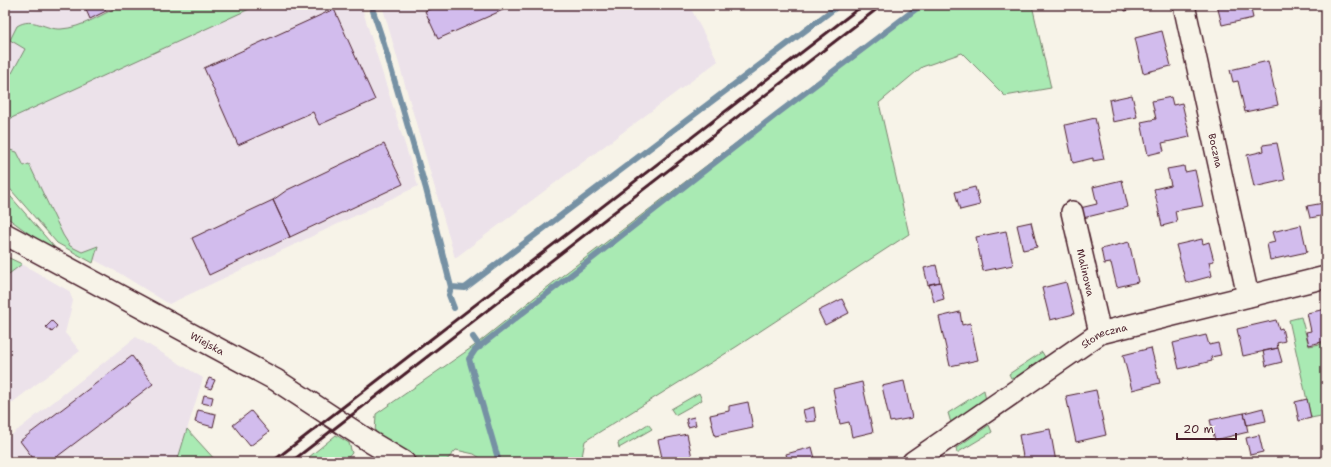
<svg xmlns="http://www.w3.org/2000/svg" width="1331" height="467" viewBox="0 0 1331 467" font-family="'Shantell Sans',sans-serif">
	<rect width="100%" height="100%" fill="#f7f3e8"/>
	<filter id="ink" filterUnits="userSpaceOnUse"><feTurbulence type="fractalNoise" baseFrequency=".025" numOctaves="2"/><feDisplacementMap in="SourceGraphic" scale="8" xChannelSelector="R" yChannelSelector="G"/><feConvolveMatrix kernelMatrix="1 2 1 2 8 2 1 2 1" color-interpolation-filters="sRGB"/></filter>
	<g filter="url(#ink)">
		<!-- built -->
		<path fill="#ece2ea" d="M 5,5 L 361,5 L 418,186 L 169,304 L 119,273 L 68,246 L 5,177 Z
			M 382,5 L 689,5 L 718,61 L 455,258 Z
			M 22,264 L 69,291 L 73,301 L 65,333 L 80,351 L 5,408 L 5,277 Z
			M 136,337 L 203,378 L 177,462 L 5,462 L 5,440 Z"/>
		<!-- green -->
		<path fill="#a9eab3" stroke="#7a846f" d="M 122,5 L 258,5 L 5,121 L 5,69 L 12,73 L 25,49 L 10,40 L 17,26 C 33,16 45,30 61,29 C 82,28 104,13 122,5 Z
			M 921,5 L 1032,5 L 1051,88 L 1005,96 L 962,53 L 922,67 L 879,103 L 909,234 L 736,347 L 585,441 L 581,462 L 480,462 L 480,458 L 474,454 L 456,450 L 445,462 L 424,462 L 375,434 L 376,414 L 474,346 L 554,282 L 829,72 Z
			M 10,150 L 17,152 L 24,166 L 29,164 L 63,235 L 70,246 L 82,252 L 98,246 L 93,263 L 57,243 L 5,183 L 5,152 Z
			M 5,190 L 56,249 L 46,246 L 5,216 Z
			M 5,256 L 22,264 L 5,277 Z
			M 1301,317 L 1309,346 L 1326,343 L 1326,415 L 1311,418 L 1289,320 Z
			M 1042,352 L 1045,357 C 1037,364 1023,381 1011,378 L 1009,374 Z
			M 984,390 L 986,401 L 951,423 L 948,413 Z
			M 699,393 L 702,400 L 675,415 L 671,409 Z
			M 648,424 L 652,429 L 619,448 L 618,443 Z
			M 989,425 L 992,432 L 957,453 L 956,448 Z
			M 187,429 L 217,462 L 177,462 Z
			M 336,435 L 349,443 L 352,453 L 344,462 L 303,462 Z"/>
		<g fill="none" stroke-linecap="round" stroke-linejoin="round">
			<!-- stream -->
			<path stroke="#7691a4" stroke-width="6" d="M 371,5 L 383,41 L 426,189 L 451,287 L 449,295 L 454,308
				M 451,287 L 465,288 L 839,5
				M 473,337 L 480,347
				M 499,462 L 469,359 L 475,350 L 777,114 L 921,5"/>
		</g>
		<!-- building -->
		<path fill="#d2bced" stroke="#4a1f2b" d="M 84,5 L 103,5 L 106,11 L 90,19 Z
			M 440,5 L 514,5 L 438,39 L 425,11 Z
			M 1124,5 L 1154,5 L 1125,11 Z
			M 1217,5 L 1250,5 L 1253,18 L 1222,25 Z
			M 334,9 L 375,100 L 319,125 L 313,112 L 238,145 L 204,68 Z
			M 1162,31 L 1171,66 L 1143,73 L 1135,38 Z
			M 1268,61 L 1278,105 L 1245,112 L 1238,81 L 1233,82 L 1230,70 Z
			M 1132,95 L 1137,117 L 1113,122 L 1109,100 Z
			M 1171,97 L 1173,105 L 1182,103 L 1190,137 L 1162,143 L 1164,151 L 1148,155 L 1141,122 L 1156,119 L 1152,101 Z
			M 1095,118 L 1104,159 L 1093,161 L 1093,158 L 1073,163 L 1065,125 Z
			M 1277,143 L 1285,180 L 1254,187 L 1247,155 L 1264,151 L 1263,145 Z
			M 384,144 L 403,184 L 290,237 L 273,200 L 287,190 Z
			M 1184,166 L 1185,172 L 1195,170 L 1203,206 L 1175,211 L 1177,222 L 1162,226 L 1154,189 L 1171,185 L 1167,169 Z
			M 1122,180 L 1128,207 L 1083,218 L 1080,208 L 1097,204 L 1093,187 Z
			M 975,187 L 980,205 L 960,210 L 955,192 Z
			M 273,200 L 290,237 L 209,275 L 192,238 Z
			M 1324,203 L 1326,215 L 1310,218 L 1307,206 Z
			M 1031,222 L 1037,247 L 1023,250 L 1017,225 Z
			M 1301,225 L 1307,252 L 1270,260 L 1267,244 L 1275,242 L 1272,232 Z
			M 1006,231 L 1013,265 L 983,271 L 976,237 Z
			M 1202,239 L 1203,244 L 1209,242 L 1214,261 L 1209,262 L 1212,276 L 1186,283 L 1176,245 Z
			M 1129,242 L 1138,282 L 1117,287 L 1111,263 L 1104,264 L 1101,249 Z
			M 936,265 L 940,282 L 928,285 L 924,268 Z
			M 940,282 L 944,299 L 934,302 L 929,284 Z
			M 1066,282 L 1074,314 L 1050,320 L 1042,288 Z
			M 842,299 L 849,313 L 825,325 L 818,311 Z
			M 1326,309 L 1326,341 L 1309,345 L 1306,332 L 1311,331 L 1307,313 Z
			M 960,312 L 962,325 L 970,323 L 978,360 L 950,366 L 939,317 Z
			M 1276,320 L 1279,329 L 1282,328 L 1285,341 L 1277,343 L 1278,348 L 1243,356 L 1237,329 Z
			M 52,321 L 57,326 L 52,332 L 46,327 Z
			M 1206,335 L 1209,345 L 1218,343 L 1221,355 L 1211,357 L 1212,361 L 1179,369 L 1173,343 Z
			M 1151,348 L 1160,383 L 1132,390 L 1123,355 Z
			M 1278,348 L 1282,362 L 1266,366 L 1263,351 Z
			M 132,356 L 153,384 L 50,462 L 36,462 L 20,441 Z
			M 209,378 L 215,380 L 211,389 L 205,387 Z
			M 904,381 L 912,418 L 890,422 L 882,386 Z
			M 862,382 L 873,432 L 852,437 L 849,422 L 840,424 L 833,389 Z
			M 1096,390 L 1106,435 L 1076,442 L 1066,396 Z
			M 204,395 L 213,397 L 211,405 L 202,403 Z
			M 1307,399 L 1311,418 L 1299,421 L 1295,402 Z
			M 748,402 L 753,428 L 715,436 L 710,415 L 729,411 L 729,406 Z
			M 814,407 L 816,421 L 806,422 L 803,410 Z
			M 1263,408 L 1266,421 L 1247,425 L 1244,413 Z
			M 198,410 L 216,414 L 213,427 L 195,422 Z
			M 251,411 L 269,432 L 250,446 L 233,425 Z
			M 1244,413 L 1248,432 L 1215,440 L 1210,420 Z
			M 694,417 L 696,425 L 688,427 L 686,419 Z
			M 1050,429 L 1056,462 L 1024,462 L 1019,435 Z
			M 687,434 L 693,462 L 663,462 L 658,440 Z
			M 1259,435 L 1263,452 L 1250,455 L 1246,438 Z
			M 812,447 L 816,462 L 788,462 L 786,454 Z"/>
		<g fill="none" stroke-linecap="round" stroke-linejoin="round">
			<defs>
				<g id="minor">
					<path id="s1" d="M 1184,5 L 1248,296"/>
					<path id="s2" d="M 1072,212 L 1100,333"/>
					<path id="s3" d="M 5,234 L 276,380 L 372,443 L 404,462"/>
					<path id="s4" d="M 913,462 L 1100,333 L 1326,277"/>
				</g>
			</defs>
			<!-- minor casing -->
			<use href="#minor" stroke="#4a1f2b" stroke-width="24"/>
			<!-- minor -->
			<use href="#minor" stroke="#f7f3e8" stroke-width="21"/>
			<!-- rail -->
			<path stroke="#4a1f2b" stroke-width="3" d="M 272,462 L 863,5
				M 291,462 L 882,5"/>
		</g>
	</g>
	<g text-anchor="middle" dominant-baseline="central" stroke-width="3" stroke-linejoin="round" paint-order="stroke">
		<!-- street labels -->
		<g font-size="10" fill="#4a1f2b" stroke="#f7f3e8">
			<text stroke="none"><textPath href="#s1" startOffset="149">Boczna</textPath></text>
			<text stroke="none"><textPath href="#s2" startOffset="62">Malinowa</textPath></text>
			<text stroke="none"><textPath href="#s4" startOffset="230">Słoneczna</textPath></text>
			<text stroke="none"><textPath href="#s3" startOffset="230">Wiejska</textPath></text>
		</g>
	</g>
	<!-- margin -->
	<rect width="1331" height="467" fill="none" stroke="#f7f3e8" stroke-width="20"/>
	<rect x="10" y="10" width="1311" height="447" fill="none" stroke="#4a1f2b" stroke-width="1.5" filter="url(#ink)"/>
	<!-- scale -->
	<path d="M1177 433v6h59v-6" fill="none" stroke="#4a1f2b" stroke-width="2"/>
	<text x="1183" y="433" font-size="12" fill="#4a1f2b" stroke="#f7f3e8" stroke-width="3" paint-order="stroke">20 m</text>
</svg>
